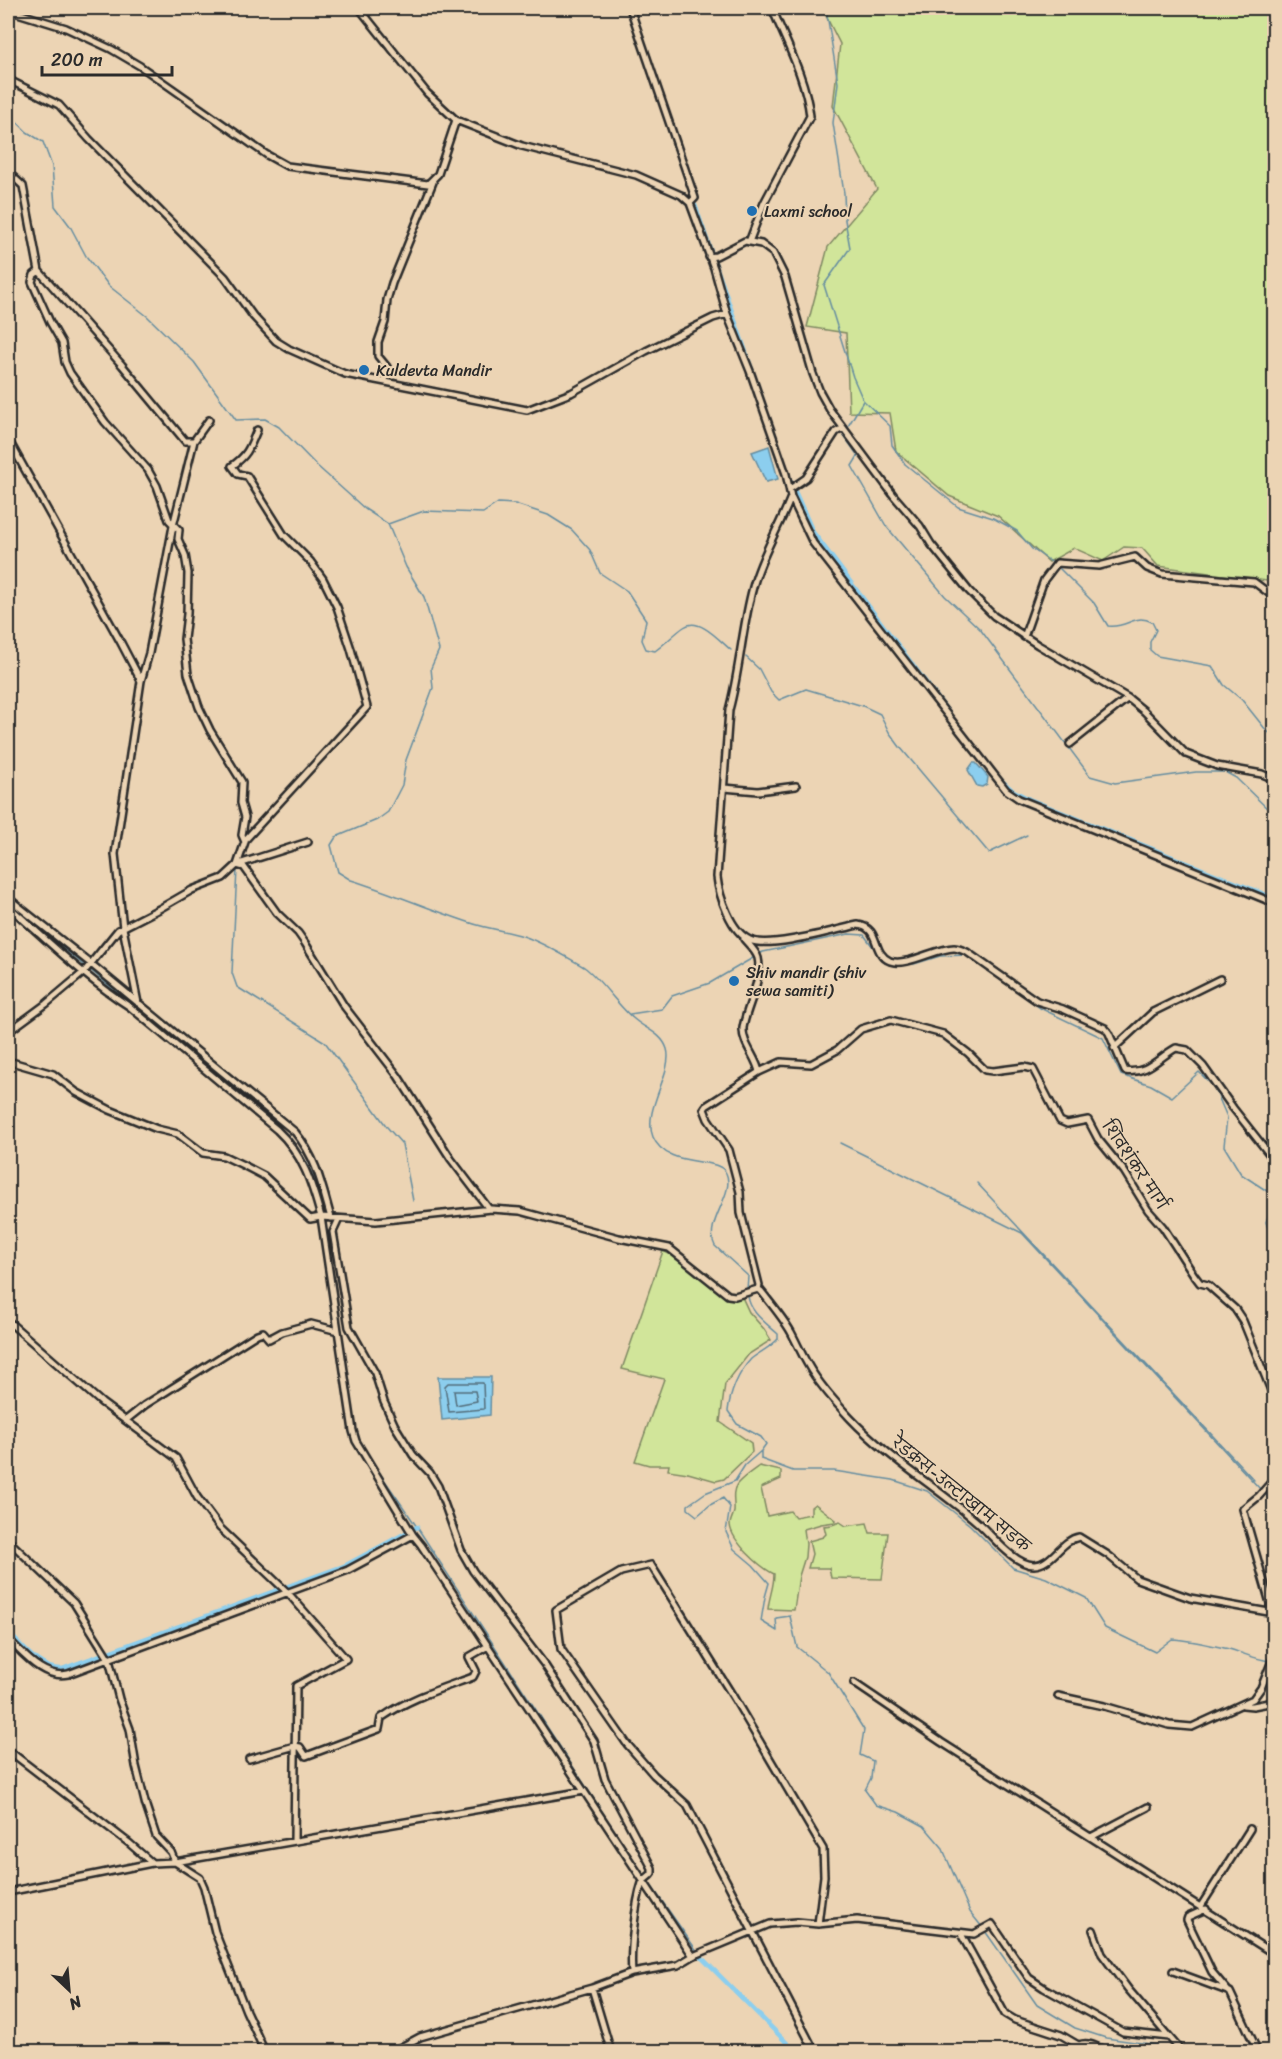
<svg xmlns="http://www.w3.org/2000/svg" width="1282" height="2059" viewBox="0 0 1282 2059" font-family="Sriracha,'Playpen Sans Deva',sans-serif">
	<rect width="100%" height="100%" fill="#ecd4b4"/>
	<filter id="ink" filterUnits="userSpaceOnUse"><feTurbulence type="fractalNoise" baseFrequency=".0167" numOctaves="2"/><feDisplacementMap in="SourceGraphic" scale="12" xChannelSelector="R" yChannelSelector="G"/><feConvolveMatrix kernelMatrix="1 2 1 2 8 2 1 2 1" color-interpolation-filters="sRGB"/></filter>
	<g filter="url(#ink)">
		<!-- green -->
		<path fill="#d1e59a" stroke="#7e8862" stroke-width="1.5" d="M 822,8 L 1274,8 L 1274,582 L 1158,566 L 1142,548 L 1124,547 L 1103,561 L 1074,548 L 1049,562 L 998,516 L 949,496 L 896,451 L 890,413 L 849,412 L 846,333 L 807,327 L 828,247 L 877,189 L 833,106 L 840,44 Z
			M 663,1251 L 678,1258 L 724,1296 L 731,1298 L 741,1295 L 749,1312 L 764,1329 L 771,1340 L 749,1354 L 725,1384 L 720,1422 L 751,1443 L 752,1452 L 724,1479 L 716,1481 L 688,1473 L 668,1470 L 669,1465 L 649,1465 L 635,1461 L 664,1379 L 622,1369 Z
			M 759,1466 L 781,1471 L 781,1479 L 761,1488 L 767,1516 L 790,1511 L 795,1517 L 811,1514 L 811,1507 L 815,1504 L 836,1520 L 835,1522 L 821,1524 L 804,1529 L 806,1544 L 805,1557 L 799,1576 L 794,1610 L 768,1609 C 769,1597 774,1587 774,1574 C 760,1567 732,1542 730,1525 C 730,1521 733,1516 734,1512 C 735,1502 731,1493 737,1484 C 743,1477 752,1471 759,1466 Z
			M 840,1522 L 846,1526 L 867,1523 L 870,1533 L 888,1533 L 882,1579 L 831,1578 L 829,1568 L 808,1568 L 812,1554 L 809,1541 L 823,1537 L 826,1534 L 824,1526 L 832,1525 Z"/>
		<!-- water -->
		<path fill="#8cceee" stroke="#658da0" stroke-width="1.5" d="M 769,446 L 778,479 L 766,482 L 752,452 Z
			M 973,763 L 976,763 L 988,777 L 987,784 L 982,787 L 977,786 L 968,770 Z
			M 438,1377 L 491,1377 L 490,1415 L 442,1420 Z"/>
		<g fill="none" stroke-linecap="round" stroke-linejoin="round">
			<!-- shore -->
			<path stroke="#526c79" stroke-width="1.5" d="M 448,1383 L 483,1383 L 484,1409 L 449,1412 L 445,1386 Z
				M 454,1391 L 475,1391 L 477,1401 L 456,1405 Z"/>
			<!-- stream -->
			<path stroke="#658da0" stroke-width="1.5" d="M 826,8 L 838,83 L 833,123 L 844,193 L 845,220 L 850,248 L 824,285 L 853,377 L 863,400 L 890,426 L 892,445 L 905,464 L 958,507 L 993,518 L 1017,531 L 1032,549 L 1053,563
				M 8,113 L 27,132 L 43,142 L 52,166 L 55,206 L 70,226 L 86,256 L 109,286 L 147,316 L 194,362 L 236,420 L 265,419 L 279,427 L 316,465 L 365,509 L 388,524 L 406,567 L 424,597 L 439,650 L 431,668 L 433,688 L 406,760 L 402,785 L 388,812 L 377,820 L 336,837 L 331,845 L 338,872 L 351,880 C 393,893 433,911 474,924 C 490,929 507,931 523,936 C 544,943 565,956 584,967 C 599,977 618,1006 634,1019 C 645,1029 662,1033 667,1049 C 674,1072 642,1110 653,1137 C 667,1170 718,1155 726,1173 C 736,1194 703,1223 715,1246 L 748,1276 L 747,1290
				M 847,428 L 863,401
				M 843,431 L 842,433 L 858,456 L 852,466 L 886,526 L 945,596 L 980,629 L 1090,776 L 1115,783 L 1196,772 L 1225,772 L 1236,778 L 1274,815
				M 388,524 L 424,511 L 483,513 L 498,503 L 515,504 L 548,515 L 572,530 L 590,550 L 600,573 L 627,591 L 646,620 L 642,640 L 646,649 L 655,651 C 665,644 675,633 684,627 C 699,616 720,641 731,650
				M 1057,566 L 1094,603 L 1108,626 C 1129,628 1134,613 1152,622 L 1156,630 L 1150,642 L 1150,650 L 1157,656 L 1212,666 L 1224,685 L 1242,700 L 1266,730 L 1274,737
				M 746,657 L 759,669 L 771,692 L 779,700 L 806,689 L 863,706 L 880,714 L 889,732 L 900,747 L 989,853 L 1027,835
				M 237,869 L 232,973 L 237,987 L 325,1042 L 387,1127 L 402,1144 L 413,1201
				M 26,918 L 85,966
				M 905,964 L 914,964 L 940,956 L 967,955 L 1040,1008 L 1103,1038 L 1121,1075 L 1151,1085 L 1172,1097 L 1199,1072 L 1214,1087 L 1227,1117 L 1224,1146 L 1241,1174 L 1267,1191 L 1274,1200 L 1266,1222 L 1270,1235 L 1274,1237
				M 89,969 L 288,1135 C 307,1158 320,1187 325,1216
				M 630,1014 L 662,1009 L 672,996 L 710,983 L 763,952 L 849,934 L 864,935 L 879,955
				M 840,1143 L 1022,1233 L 1261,1490
				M 977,1183 L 1254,1480
				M 325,1221 L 356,1429 L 361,1444
				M 748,1295 C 749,1312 766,1323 778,1334 L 778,1339 C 770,1348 759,1352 751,1359 C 738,1373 730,1393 728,1411 L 737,1424 L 761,1437 L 766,1444 L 761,1451 L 745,1465 L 735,1481 L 705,1493 L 688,1505 L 688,1509 L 697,1516 L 710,1505 L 723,1498 L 730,1507 L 726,1532 L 734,1549 L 753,1565 L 769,1583 L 765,1597 L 761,1621 L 777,1631 L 776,1618 L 790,1616 L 797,1647 L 828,1672 L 864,1730 L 860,1755 L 873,1761 L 871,1778 L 865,1790 L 876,1805 L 898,1812 L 924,1826 L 942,1847 L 970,1912 L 982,1927
				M 761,1452 L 761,1459 L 793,1471 L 834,1471 L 893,1480 L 927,1491 L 970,1525 L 1013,1568 L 1046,1578 L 1086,1598 L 1105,1628 L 1155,1652 L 1172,1639 C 1191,1640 1210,1645 1229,1649 C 1243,1653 1256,1660 1271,1661
				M 366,1453 L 417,1527 L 641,1871 L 697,1951
				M 1265,1493 L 1274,1504
				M 1267,1494 L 1274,1502
				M 985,1931 L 1037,2005 L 1075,2028 L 1106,2038 L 1156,2045 L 1161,2052"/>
			<!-- canal -->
			<path stroke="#8cceee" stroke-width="4.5" d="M 695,205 L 766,410
				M 789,478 L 813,532 L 949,713
				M 1000,779 L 1012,790 L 1029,799 L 1274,898
				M 8,1632 C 23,1647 40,1670 62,1669 L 346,1565 L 417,1527
				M 1097,1838 L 1112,1848
				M 701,1957 L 796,2052"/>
			<defs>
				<path id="street" d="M 359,8 L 427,93 L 456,120 L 522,146 L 636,175 L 681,195 L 690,203 L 714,268 L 727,314 L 750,371 L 786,474 L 791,497 L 813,543 L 1006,790 L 1019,799 L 1274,903
					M 630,8 L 695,198 L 690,203
					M 8,10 L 66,28 L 111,49 L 140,66 L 267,155 L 287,166 L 428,184 L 438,174 L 456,120
					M 8,77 L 13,82 L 59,105 L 89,139 L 225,277 L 253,316 L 276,341 L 289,349 L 345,374 L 527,410 L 571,393 L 646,351 L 713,318 L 727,314
					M 8,172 L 23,186 L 39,271 L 122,365 L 185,441 L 194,441
					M 749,242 L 764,203 L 810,116 C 806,79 786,42 772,8
					M 709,257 L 716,256 L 745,241 L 761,244 L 773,253 L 785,277 L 813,374 L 820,392 L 830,410 L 894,496 L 920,526 L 931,544 L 969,591 L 994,616 L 1038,645 L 1128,698 L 1144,711 L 1186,754 L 1217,766 L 1262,774 L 1274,779
					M 39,271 L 34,275 L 32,282 L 50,322 L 62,343 L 65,362 L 70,373 L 105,422 L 148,470 L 157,486 L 169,520 L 179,530 L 178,539 L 185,555 L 188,573 L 187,614 L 184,639 L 188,674 L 199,707 L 210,730 L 242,782 L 241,803 L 245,817 L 242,835 L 245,842
					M 385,382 L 387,367 L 378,356 L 378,342 L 385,322 L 387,300 L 392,283 L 433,182
					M 8,439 L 120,641 L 141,681
					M 790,489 L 806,478 L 836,432 L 843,428
					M 791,497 C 779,528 761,556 753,587 C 742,627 740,670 729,710 L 717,877 C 719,896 731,932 750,940 C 769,949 835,930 858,925 C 881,928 871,953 890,961 C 907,967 936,948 954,948 C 958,948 964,951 967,952 L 1037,1001 L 1063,1009 L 1105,1028 L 1109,1033 L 1125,1071 C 1147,1075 1159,1057 1176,1048 L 1187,1050 L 1203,1066 L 1233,1108 L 1274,1160
					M 1024,637 L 1044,580 L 1057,563 L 1099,566 L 1135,557 L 1147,568 L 1162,574 L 1254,582 L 1274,597
					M 1070,744 L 1128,698
					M 724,788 L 758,791 L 796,786
					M 239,864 L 308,842
					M 237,865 L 246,839 L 367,707 L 351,649 L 337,607 L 323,579 L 310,561 L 284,535 L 247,476 L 238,474 L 232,466 C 248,455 250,447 257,430
					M 8,898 L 90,963 L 295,1132 C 317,1159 322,1186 331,1218
					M 8,906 C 47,940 86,979 130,1007 L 277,1130 C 303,1154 312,1184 321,1217 L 353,1431 L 356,1441 L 413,1535 L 421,1545 L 693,1956
					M 744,939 C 749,945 756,951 758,958 C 763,980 746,1007 743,1028 C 742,1044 757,1058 759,1072 L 706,1106 L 704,1109 L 708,1119 L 729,1150 L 740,1192 L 741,1213 L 759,1285 L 758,1289
					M 138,1003 L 123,928 L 115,854 L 141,681 L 149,653 L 173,526 L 194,441 L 209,420
					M 8,1032 L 46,1004 L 84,972 L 118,930 L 159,909 L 192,890 L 223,878 L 237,865 L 244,867 L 277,913 L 298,933 L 305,943 L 344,1006 L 398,1076 L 451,1159 L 489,1209
					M 1114,1048 L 1153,1012 L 1220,979
					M 8,1061 L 53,1074 L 76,1092 L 110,1110 L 157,1129 L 178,1134 L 203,1153 L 224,1156 L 243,1165 L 264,1176 L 310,1219 L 321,1217 L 376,1221 L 491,1209 L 520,1211 L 619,1238 L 669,1248 L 728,1295 L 735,1296 L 758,1289 L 761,1291 C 772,1305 783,1318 791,1332 C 799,1347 805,1362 815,1376 C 825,1391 838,1405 850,1418 C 888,1458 935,1486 977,1522 C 991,1534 1014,1565 1034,1565 C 1052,1565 1061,1540 1079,1537 L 1108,1555 L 1137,1579 L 1190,1598 L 1274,1613
					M 759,1072 L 781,1062 L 811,1064 L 837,1050 L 861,1029 L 891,1020 L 943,1034 L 968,1053 L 985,1070 L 993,1071 L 1024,1067 L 1033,1069 L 1060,1121 L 1067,1124 L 1088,1120 L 1098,1139 L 1124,1171 L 1148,1210 L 1163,1227 L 1194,1275 L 1200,1283 L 1208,1285 L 1235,1309 L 1243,1321 L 1274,1398
					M 339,1219 L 333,1232 L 349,1327 L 375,1373 L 384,1402 L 395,1426 L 413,1455 L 430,1473 L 438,1486 L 461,1550 L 473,1571 L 544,1664 L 594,1741 L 605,1779 L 652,1868 L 652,1873 C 649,1877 644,1879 642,1883 C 635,1904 630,1951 632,1973
					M 8,1321 L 102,1403 L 176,1458 L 197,1497 L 220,1528 L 288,1593 L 346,1659 L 296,1686 L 294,1841
					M 126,1420 L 145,1405 L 257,1334 L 263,1332 L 269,1339 L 282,1332 L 311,1324 L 338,1331
					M 8,1540 L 74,1603 L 109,1659 L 119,1699 L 130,1729 L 136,1766 L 146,1806 L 156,1836 L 171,1852 L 175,1862 L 200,1878 L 204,1887 L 215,1932 L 246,2011 L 265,2052
					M 1270,1612 L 1270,1603 L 1243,1509 L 1259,1496 L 1274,1479
					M 8,1639 C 24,1654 43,1679 68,1674 L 348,1570 L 413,1535
					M 854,1683 L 941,1742 L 1274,1954
					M 1058,1696 L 1104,1706 L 1169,1725 L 1192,1727 L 1253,1699 L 1261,1688 L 1274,1656
					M 1243,1705 L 1253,1706 L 1274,1702
					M 8,1750 L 129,1843 L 152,1863
					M 249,1759 L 295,1746 L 300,1747 L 306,1756 L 379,1729 L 381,1718 C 410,1698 440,1689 473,1677 L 476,1671 L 469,1657 L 488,1646
					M 1091,1837 L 1148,1807
					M 8,1892 L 152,1863 L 175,1862 L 584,1791
					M 1201,1906 L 1250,1829
					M 1206,1909 L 1188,1917 L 1187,1920 L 1212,1972 L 1228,1991
					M 1093,1930 L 1102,1954 L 1128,1989 L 1169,2037
					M 961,1934 L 1005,2014 L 1015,2020 L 1061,2035 L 1090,2052
					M 1173,1971 L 1230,1992 L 1258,2052
					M 592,1988 L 611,2052
					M 1079,2045 C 1089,2041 1099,2048 1108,2052
					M 392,2052 L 420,2037 L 592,1988 L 632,1973 L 678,1965 L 693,1956 L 770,1924 L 797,1922 L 818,1924 L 857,1920 L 974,1934 L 992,1924 L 1029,1978 L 1044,1988 L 1123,2032 L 1169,2037 L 1182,2052
					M 815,2052 L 687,1805 L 654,1775 L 627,1744 L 561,1649 L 556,1610 L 621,1572 L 651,1565 L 734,1698 L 823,1849 L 824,1876 L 818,1924"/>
			</defs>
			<!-- street casing -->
			<use href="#street" stroke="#2b2b2b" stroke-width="10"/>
			<!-- street -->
			<use href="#street" stroke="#ecd4b4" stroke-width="5"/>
		</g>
	</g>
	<!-- markers -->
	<g fill="#1f6fb2" stroke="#ecd4b4" stroke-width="2">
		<circle cx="752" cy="211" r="6"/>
		<circle cx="364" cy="370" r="6"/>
		<circle cx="734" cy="981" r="6"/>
	</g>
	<g text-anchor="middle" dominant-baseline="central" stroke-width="4.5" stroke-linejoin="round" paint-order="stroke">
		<!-- poi labels -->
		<g font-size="16" fill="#2b2b2b" stroke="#ecd4b4" text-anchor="start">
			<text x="764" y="211">Laxmi school</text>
			<text x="376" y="370">Kuldevta Mandir</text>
			<text x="746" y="972">Shiv mandir (shiv<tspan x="746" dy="18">sewa samiti)</tspan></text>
		</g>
		<!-- street labels -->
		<g font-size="16" fill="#2b2b2b" stroke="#ecd4b4">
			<text transform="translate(1135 1165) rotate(56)">शिवशंकर मार्ग</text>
			<text transform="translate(961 1494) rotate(39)">रेडक्रस-उल्टाखाम सडक</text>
		</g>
	</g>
	<!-- margin -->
	<rect width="1282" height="2059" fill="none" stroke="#ecd4b4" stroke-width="30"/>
	<rect x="15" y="15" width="1252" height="2029" fill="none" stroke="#2b2b2b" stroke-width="2" filter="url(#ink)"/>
	<!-- north arrow -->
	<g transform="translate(69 1990) rotate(154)" stroke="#ecd4b4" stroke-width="4.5" paint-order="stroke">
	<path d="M0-4.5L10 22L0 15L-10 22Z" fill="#2b2b2b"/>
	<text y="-9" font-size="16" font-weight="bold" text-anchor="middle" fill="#2b2b2b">N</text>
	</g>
	<!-- scale -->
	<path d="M42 66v9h130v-9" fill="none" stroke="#2b2b2b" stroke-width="3"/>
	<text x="51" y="66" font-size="18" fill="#2b2b2b" stroke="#ecd4b4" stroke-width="4.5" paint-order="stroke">200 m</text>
</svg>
